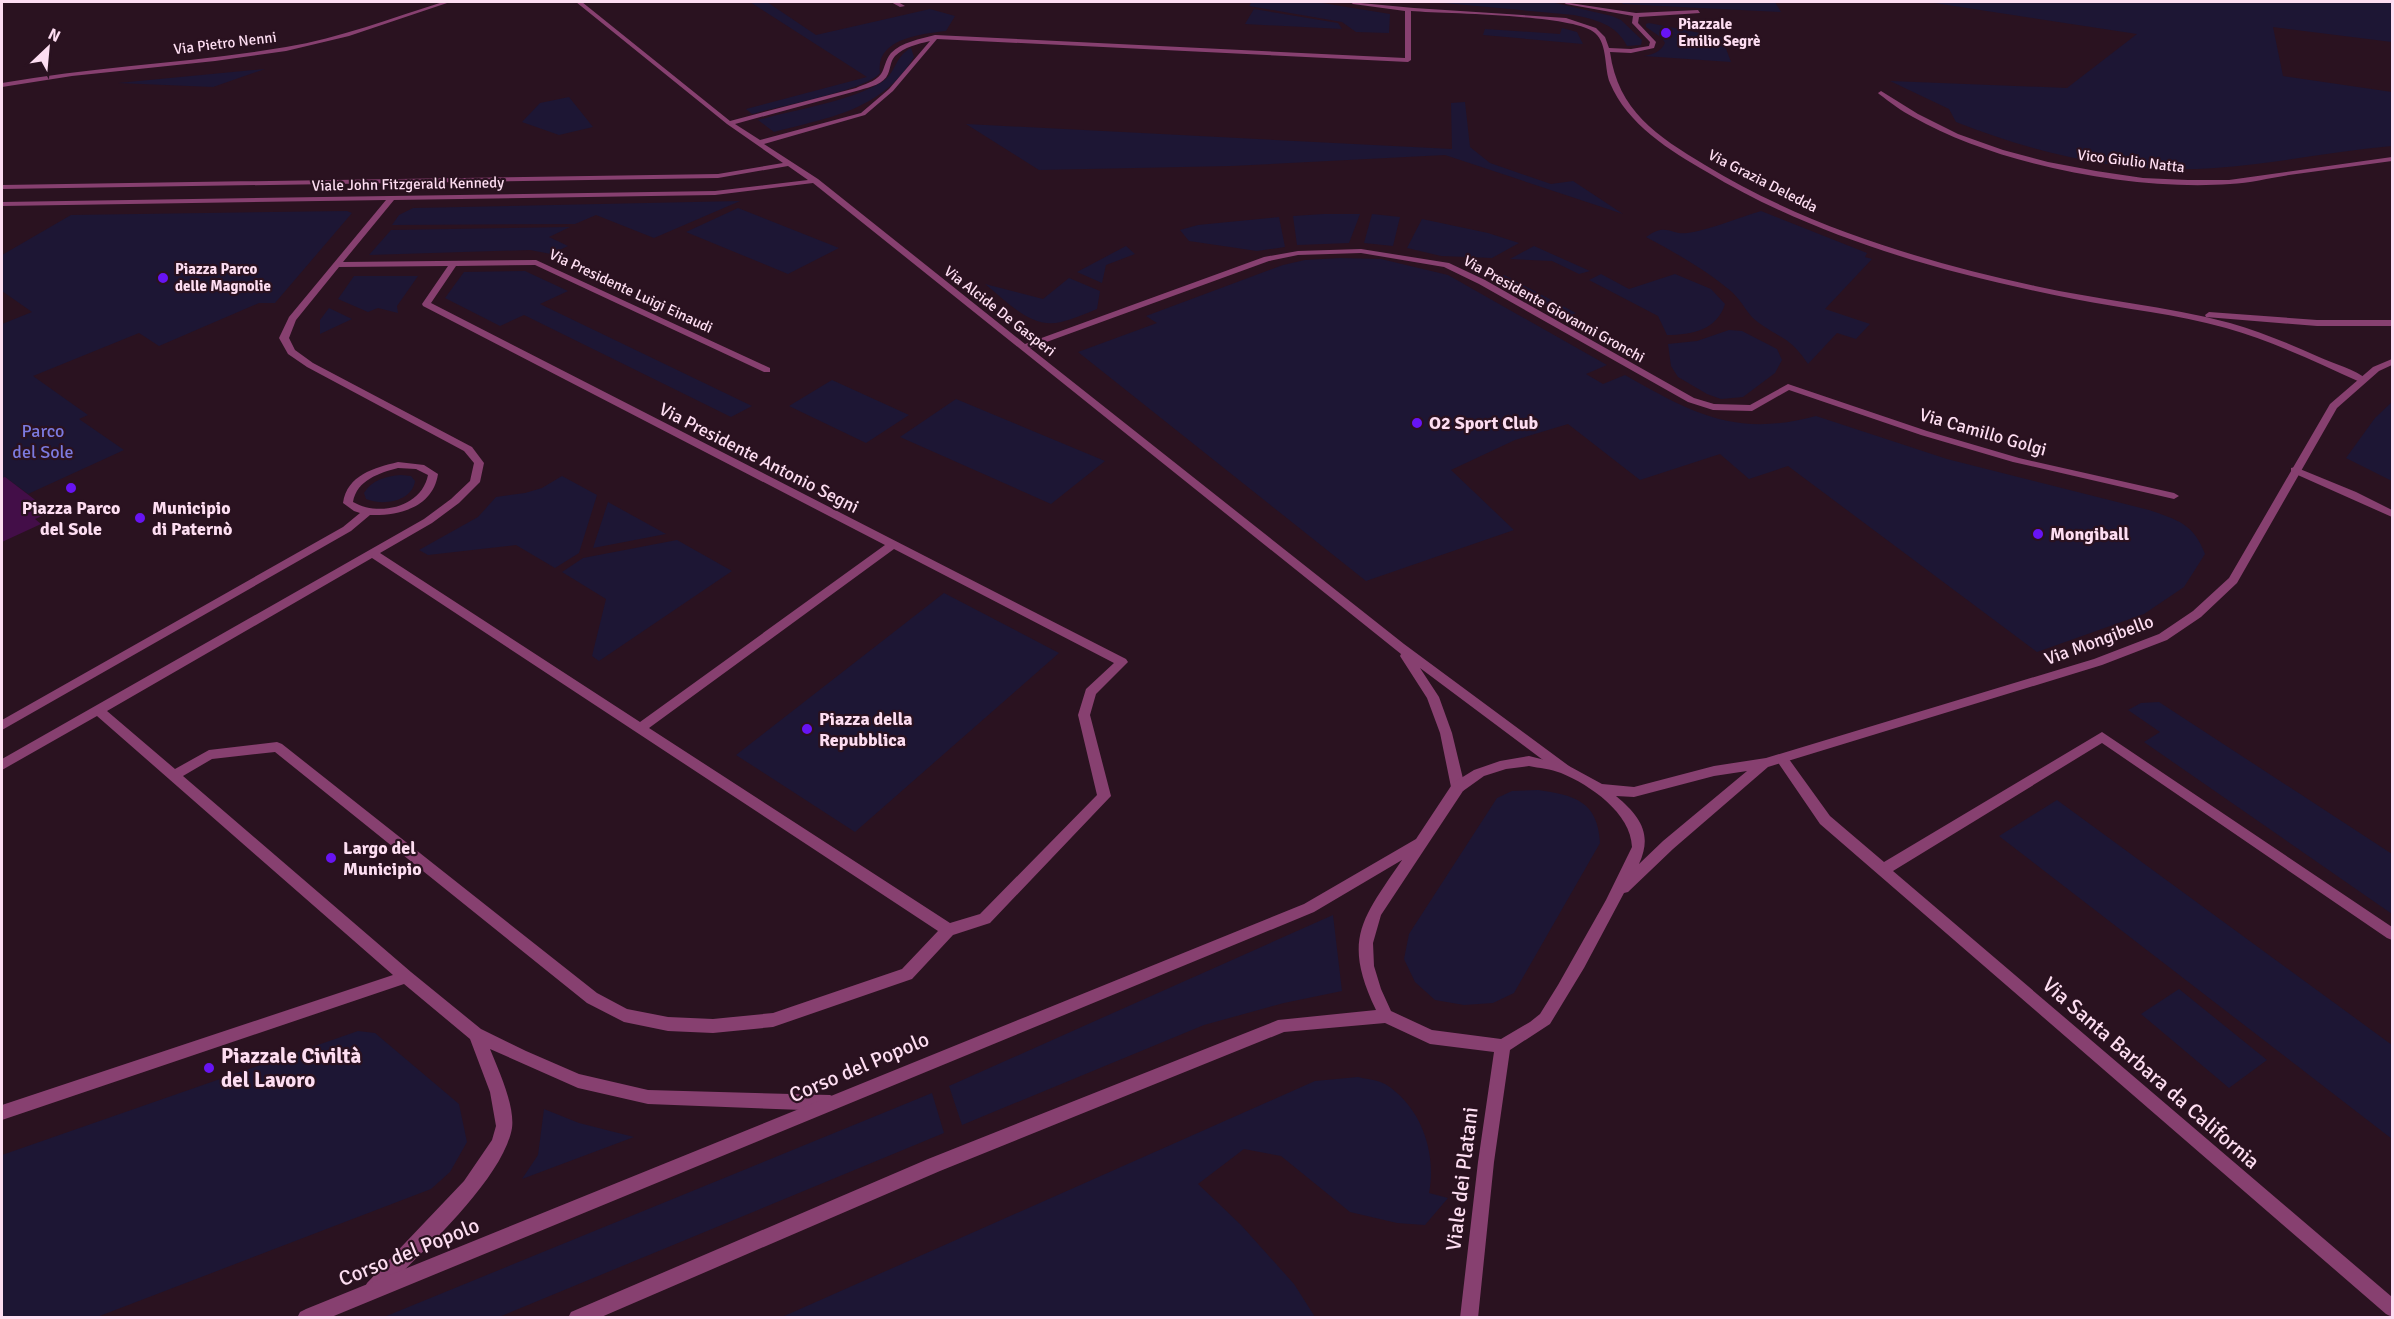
<svg xmlns="http://www.w3.org/2000/svg" width="2394" height="1319" viewBox="0 0 2394 1319" font-family="Signika,sans-serif">
	<rect width="100%" height="100%" fill="#2a1220"/>
	<!-- green -->
	<path fill="#1d1634" d="M 750,2 L 767,2 L 816,35 L 930,9 L 955,16 L 946,31 C 920,34 875,39 880,73 C 867,90 776,107 752,114 L 746,109 L 867,77 Z
		M 1252,2 L 1316,2 L 1390,14 L 1389,33 L 1356,32 L 1342,22 L 1249,6 Z
		M 1433,2 L 1551,2 L 1612,16 L 1621,20 L 1642,40 L 1641,45 L 1627,46 C 1616,24 1596,20 1574,15 Z
		M 1624,2 L 1775,2 L 1781,12 L 1622,4 Z
		M 1928,2 L 2392,2 L 2392,42 L 2273,27 L 2283,76 L 2392,92 L 2392,146 C 2333,151 2275,164 2215,168 C 2127,175 2037,154 1956,122 L 1949,109 L 1890,81 L 2067,88 L 2137,34 Z
		M 1254,9 L 1338,23 L 1342,29 L 1245,24 Z
		M 1649,23 L 1736,40 L 1738,46 L 1725,46 L 1731,62 L 1644,56 C 1653,54 1661,52 1665,43 L 1662,38 L 1646,27 L 1646,24 Z
		M 1562,28 L 1577,32 L 1583,44 L 1483,35 L 1485,29 L 1560,34 Z
		M 911,48 L 914,57 C 881,111 830,117 774,132 L 758,120 C 797,109 848,102 882,82 C 896,73 895,56 911,48 Z
		M 265,69 L 213,87 L 118,83 Z
		M 569,97 L 593,127 L 559,135 L 522,122 L 540,103 Z
		M 1465,102 L 1470,147 L 1490,163 L 1551,184 L 1573,181 L 1623,214 L 1445,155 L 1231,166 L 1039,170 L 966,124 L 1452,149 L 1451,103 Z
		M 740,201 L 654,238 L 596,215 L 575,224 L 392,225 L 399,215 L 413,208 Z
		M 738,208 L 839,248 L 788,274 L 686,232 Z
		M 347,211 L 352,213 L 275,303 L 259,303 L 159,346 L 139,333 L 33,376 L 88,415 L 79,419 L 124,450 L 28,494 L 5,477 L 2,478 L 2,324 L 32,312 L 2,291 L 2,255 L 71,215 Z
		M 1761,211 L 1867,253 L 1865,257 L 1872,259 L 1825,309 L 1870,324 L 1856,339 L 1837,333 L 1808,364 C 1790,337 1783,340 1759,323 C 1747,315 1743,302 1732,292 C 1706,270 1676,253 1646,237 C 1667,222 1670,235 1687,233 C 1706,231 1741,217 1761,211 Z
		M 1324,214 L 1360,214 L 1349,243 L 1297,245 L 1293,216 Z
		M 1372,214 L 1400,217 L 1393,246 L 1364,243 Z
		M 1279,217 L 1285,247 L 1257,251 L 1189,241 L 1180,230 L 1198,225 Z
		M 1422,219 L 1488,233 L 1519,243 L 1492,258 L 1441,256 L 1407,248 Z
		M 570,227 L 549,237 L 568,246 L 551,254 L 530,250 L 369,255 L 391,230 Z
		M 1126,246 L 1135,254 L 1106,265 L 1102,283 L 1077,272 Z
		M 1534,246 L 1590,271 L 1579,274 L 1552,261 L 1510,259 Z
		M 1340,258 L 1381,259 L 1448,275 L 1607,365 L 1586,374 L 1603,384 L 1625,375 C 1692,413 1736,438 1816,416 L 1947,459 L 2149,510 C 2178,520 2194,524 2205,554 L 2184,587 L 2144,614 L 2037,652 L 1788,466 L 1749,479 L 1720,454 L 1640,480 L 1568,424 L 1515,440 L 1451,470 L 1514,530 L 1366,581 L 1078,352 L 1157,323 L 1146,316 L 1283,265 L 1305,260 Z
		M 525,271 L 568,291 L 540,304 L 752,406 L 731,417 L 524,315 L 500,326 L 445,298 L 464,272 Z
		M 1601,274 L 1629,289 L 1675,274 L 1711,289 L 1725,304 C 1717,330 1692,335 1667,335 L 1658,316 L 1589,280 Z
		M 1504,275 L 1576,313 L 1567,317 L 1496,279 Z
		M 354,276 L 418,276 L 397,306 L 398,313 L 378,308 L 368,312 L 338,299 Z
		M 1069,278 L 1100,291 L 1097,309 C 1085,314 1073,319 1061,322 C 1031,330 1007,301 985,284 L 1043,299 Z
		M 329,308 L 352,319 L 320,334 L 320,320 Z
		M 1729,330 L 1742,331 L 1777,349 L 1782,360 L 1775,373 L 1743,397 L 1721,399 L 1707,394 L 1678,377 L 1671,366 L 1668,344 L 1697,341 Z
		M 832,380 L 909,415 L 866,443 L 789,406 Z
		M 956,399 L 1105,461 L 1051,504 L 900,437 Z
		M 2392,402 L 2392,481 L 2346,458 L 2375,418 Z
		M 401,475 L 411,476 L 415,481 C 412,502 382,506 366,499 L 364,493 C 372,480 386,476 401,475 Z
		M 562,476 L 597,495 L 579,553 L 555,568 L 516,545 L 428,555 L 419,550 L 478,517 L 496,497 L 525,493 L 542,488 Z
		M 608,502 L 666,534 L 593,548 Z
		M 677,540 L 732,571 L 599,661 L 592,656 L 606,599 L 562,572 L 583,558 Z
		M 944,593 L 1059,653 L 855,832 L 736,755 Z
		M 2159,702 L 2392,854 L 2392,914 L 2144,742 L 2160,732 L 2128,710 L 2141,703 Z
		M 1538,790 C 1574,795 1598,801 1600,843 L 1514,993 L 1493,1003 L 1464,1005 L 1435,1000 L 1415,982 L 1404,959 L 1409,934 L 1497,798 L 1512,791 Z
		M 2057,800 L 2392,1045 L 2392,1139 L 1999,836 Z
		M 1333,915 L 1342,991 L 1284,1003 L 1204,1025 L 962,1125 L 949,1086 Z
		M 2179,989 L 2267,1060 L 2229,1088 L 2141,1014 Z
		M 358,1031 L 375,1033 L 459,1104 L 467,1142 L 450,1172 L 431,1189 L 97,1317 L 2,1317 L 2,1155 Z
		M 1358,1077 C 1366,1079 1378,1080 1385,1084 C 1421,1106 1437,1153 1429,1193 L 1448,1198 L 1425,1225 L 1397,1223 L 1350,1212 L 1281,1156 L 1244,1149 L 1198,1184 L 1241,1225 L 1294,1284 L 1315,1317 L 782,1317 L 1315,1081 Z
		M 932,1093 L 944,1133 L 499,1317 L 384,1317 Z
		M 544,1109 L 579,1123 L 634,1137 L 522,1179 L 538,1155 Z"/>
	<!-- water -->
	<path fill="#430e48" d="M 5,477 L 51,512 L 35,519 L 41,524 L 2,542 L 2,478 Z"/>
	<g fill="none" stroke-linecap="round" stroke-linejoin="round">
		<!-- minor -->
		<path fill="#874070" fill-rule="evenodd" d="M 443,2 L 450,2 L 349,36 L 286,51 L 215,61 L 72,76 L 2,87 L 2,83 C 96,66 191,63 286,47 C 340,38 391,18 443,2 Z
			M 576,2 L 582,2 L 730,121 L 856,88 C 864,84 875,82 881,74 C 885,68 885,60 891,53 C 902,42 920,39 935,35 L 1405,58 L 1405,11 L 1353,4 L 1350,2 L 1414,8 L 1566,18 L 1596,28 L 1605,37 L 1609,48 L 1631,49 L 1649,46 L 1650,42 L 1632,23 L 1633,16 L 1566,4 L 1563,2 L 1636,13 L 1698,10 L 1700,13 L 1639,17 L 1638,23 L 1656,42 L 1654,48 L 1631,53 L 1610,52 C 1618,111 1657,136 1705,165 C 1805,226 1921,261 2035,286 C 2099,300 2166,306 2230,323 C 2261,332 2290,344 2319,357 C 2334,364 2355,369 2368,380 L 2363,383 L 2360,382 C 2316,362 2272,341 2226,328 C 2177,314 2124,309 2074,299 C 1948,274 1818,239 1707,172 C 1670,151 1627,124 1610,83 C 1604,69 1608,44 1595,33 C 1574,14 1446,14 1411,11 L 1411,60 L 1408,62 L 937,39 L 893,91 L 865,115 L 764,144 L 818,179 L 1025,344 L 1264,257 L 1298,251 L 1361,249 L 1449,263 L 1485,280 L 1694,398 L 1714,404 L 1750,405 L 1788,384 L 1927,431 L 2019,458 L 2174,493 L 2179,496 L 2174,499 L 2013,462 L 1921,435 L 1789,390 L 1752,411 L 1713,410 L 1688,402 L 1479,284 L 1444,267 L 1361,253 L 1298,255 L 1269,261 L 1030,348 L 1404,644 L 1569,766 L 1571,769 L 1569,772 L 1559,772 L 1420,668 L 1439,697 L 1452,733 L 1465,787 L 1463,791 L 1453,791 L 1451,787 L 1440,733 L 1427,698 L 1400,656 L 1401,654 L 813,183 L 715,195 L 394,200 L 343,262 L 536,260 L 770,368 L 770,372 L 764,372 L 535,265 L 456,266 L 431,303 L 1126,659 L 1128,662 L 1096,694 L 1090,715 L 1111,796 L 990,923 L 953,935 L 912,979 L 773,1027 L 713,1033 L 668,1031 L 624,1022 L 587,1003 L 275,752 L 212,759 L 183,776 L 411,972 L 481,1029 L 526,1051 L 579,1074 L 648,1090 L 830,1095 L 836,1098 L 838,1103 L 836,1108 L 830,1111 L 648,1104 L 578,1088 L 490,1049 C 498,1069 515,1105 512,1128 C 503,1180 417,1257 379,1295 L 373,1298 L 367,1295 L 364,1289 L 367,1283 L 464,1181 L 492,1140 L 496,1126 L 490,1092 L 470,1039 L 404,984 L 2,1120 L 2,1105 L 393,975 L 97,716 L 2,770 L 2,759 L 424,519 L 451,499 L 470,481 L 474,463 L 464,451 L 307,367 L 288,354 L 279,338 L 289,317 L 386,200 L 2,206 L 2,202 L 715,191 L 808,180 L 788,166 L 718,178 L 2,189 L 2,185 L 718,174 L 783,163 L 727,124 ZM 930,41 L 889,89 L 861,113 L 760,140 L 735,124 L 860,90 C 870,87 884,84 888,74 C 891,67 890,62 895,56 C 904,47 918,44 930,41 ZM 448,266 L 422,304 L 423,306 L 885,545 L 640,722 L 380,553 L 432,523 L 459,503 L 480,482 L 484,463 L 472,447 L 313,363 L 295,350 L 289,338 L 296,320 L 339,267 ZM 894,549 L 1114,663 L 1086,689 L 1078,715 L 1097,795 L 980,914 L 950,923 L 649,728 ZM 372,558 L 938,931 L 902,969 L 773,1013 L 713,1019 L 668,1017 L 627,1009 L 597,993 L 282,744 L 277,742 L 209,750 L 175,769 L 107,711 Z
			M 891,2 L 898,2 L 905,6 L 900,7 Z
			M 1881,91 L 1918,114 L 1958,134 L 2003,150 L 2048,162 L 2096,171 L 2143,178 L 2188,180 L 2229,180 L 2392,157 L 2392,161 C 2358,166 2323,170 2289,175 C 2269,178 2250,183 2230,184 C 2134,191 1997,165 1913,117 C 1901,111 1890,102 1879,94 L 1878,93 Z
			M 2209,312 L 2317,320 L 2392,320 L 2392,326 L 2317,326 L 2206,317 L 2205,315 Z
			M 398,462 L 424,465 L 438,474 C 433,507 400,516 370,515 L 351,531 L 2,730 L 2,720 L 343,527 L 360,513 L 354,511 L 343,503 C 347,475 374,468 398,462 ZM 398,468 L 416,469 L 428,475 C 422,507 379,517 353,502 C 357,480 379,473 398,468 Z
			M 2295,467 L 2356,492 L 2392,510 L 2392,517 L 2291,472 L 2291,468 Z
			M 2102,732 L 2392,927 L 2392,940 L 2387,938 L 2102,743 L 1893,871 L 2392,1297 L 2392,1317 L 2386,1314 L 1820,824 L 1775,758 L 1776,755 L 1786,755 L 1830,816 L 1884,862 Z"/>
		<!-- tertiary -->
		<path fill="#874070" fill-rule="evenodd" d="M 2392,359 L 2392,365 L 2379,371 L 2337,408 L 2237,583 L 2201,617 L 2167,640 L 2102,665 L 1768,767 L 1673,849 L 1628,892 L 1624,893 L 1584,968 L 1550,1024 L 1510,1050 L 1494,1162 L 1478,1318 L 1460,1318 L 1478,1162 L 1494,1052 L 1430,1044 L 1385,1023 L 1284,1032 L 940,1171 L 599,1318 L 568,1318 L 571,1312 L 928,1159 L 1278,1020 L 1376,1010 C 1342,939 1362,919 1402,860 L 1314,912 L 329,1318 L 297,1318 L 300,1312 L 306,1309 L 1304,904 L 1416,839 L 1453,783 L 1474,770 L 1500,761 L 1529,756 L 1569,766 L 1602,784 L 1634,787 L 1714,766 L 1766,758 L 2094,659 L 2159,634 L 2193,611 L 2229,578 L 2330,404 L 2373,367 ZM 1529,766 C 1539,768 1551,769 1561,773 C 1590,785 1631,813 1632,847 L 1606,900 L 1558,985 L 1540,1014 L 1530,1022 L 1501,1039 L 1432,1030 L 1391,1011 L 1381,989 L 1374,966 L 1373,943 L 1381,915 L 1463,791 L 1484,776 L 1506,769 ZM 1747,771 L 1663,841 L 1639,864 C 1653,834 1640,816 1616,796 L 1634,797 L 1714,776 Z"/>
	</g>
	<!-- markers -->
	<g fill="#6814f3" stroke="#2a1220" stroke-width="2">
		<circle cx="1666" cy="33" r="6"/>
		<circle cx="163" cy="278" r="6"/>
		<circle cx="1417" cy="423" r="6"/>
		<circle cx="71" cy="488" r="6"/>
		<circle cx="140" cy="518" r="6"/>
		<circle cx="2038" cy="534" r="6"/>
		<circle cx="807" cy="729" r="6"/>
		<circle cx="331" cy="858" r="6"/>
		<circle cx="209" cy="1068" r="6"/>
	</g>
	<g text-anchor="middle" dominant-baseline="central" stroke-width="4.5" stroke-linejoin="round" paint-order="stroke">
		<!-- far-poi labels -->
		<g font-size="15" font-weight="bold" fill="#fdddf1" stroke="#2a1220" text-anchor="start">
			<text x="1678" y="24">Piazzale<tspan x="1678" dy="17">Emilio Segrè</tspan></text>
			<text x="175" y="269">Piazza Parco<tspan x="175" dy="17">delle Magnolie</tspan></text>
		</g>
		<!-- far-street labels -->
		<g font-size="15" fill="#fdddf1" stroke="#2a1220">
			<text transform="translate(225 43) rotate(-7)">Via Pietro Nenni</text>
			<text transform="translate(2131 161) rotate(7)">Vico Giulio Natta</text>
			<text transform="translate(1763 181) rotate(27)">Via Grazia Deledda</text>
			<text transform="translate(408 184) rotate(-1)">Viale John Fitzgerald Kennedy</text>
			<text transform="translate(631 291) rotate(25)">Via Presidente Luigi Einaudi</text>
			<text transform="translate(1554 309) rotate(29)">Via Presidente Giovanni Gronchi</text>
			<text transform="translate(1000 311) rotate(38)">Via Alcide De Gasperi</text>
		</g>
		<!-- poi labels -->
		<g font-size="18" font-weight="bold" fill="#fdddf1" stroke="#2a1220" text-anchor="start">
			<text x="1429" y="423">O2 Sport Club</text>
			<text x="71" y="508" text-anchor="middle">Piazza Parco<tspan x="71" dy="21">del Sole</tspan></text>
			<text x="152" y="508">Municipio<tspan x="152" dy="21">di Paternò</tspan></text>
			<text x="2050" y="534">Mongiball</text>
			<text x="819" y="719">Piazza della<tspan x="819" dy="21">Repubblica</tspan></text>
			<text x="343" y="848">Largo del<tspan x="343" dy="21">Municipio</tspan></text>
		</g>
		<!-- park labels -->
		<g font-size="18" fill="#7c7adf" stroke="#2a1220">
			<text x="43" y="431">Parco<tspan x="43" dy="21">del Sole</tspan></text>
		</g>
		<!-- street labels -->
		<g font-size="18" fill="#fdddf1" stroke="#2a1220">
			<text transform="translate(1983 432) rotate(16)">Via Camillo Golgi</text>
			<text transform="translate(759 458) rotate(27)">Via Presidente Antonio Segni</text>
			<text transform="translate(2099 640) rotate(-20)">Via Mongibello</text>
		</g>
		<!-- near-poi labels -->
		<g font-size="21" font-weight="bold" fill="#fdddf1" stroke="#2a1220" text-anchor="start">
			<text x="221" y="1056">Piazzale Civiltà<tspan x="221" dy="24">del Lavoro</tspan></text>
		</g>
		<!-- near-street labels -->
		<g font-size="21" fill="#fdddf1" stroke="#2a1220">
			<text transform="translate(859 1067) rotate(-23)">Corso del Popolo</text>
			<text transform="translate(2151 1073) rotate(41)">Via Santa Barbara da California</text>
			<text transform="translate(1462 1179) rotate(-83)">Viale dei Platani</text>
			<text transform="translate(409 1252) rotate(-22)">Corso del Popolo</text>
		</g>
	</g>
	<!-- border -->
	<rect width="2394" height="1319" fill="none" stroke="#fdddf1" stroke-width="6"/>
	<!-- north arrow -->
	<g transform="translate(48 48) rotate(26)" stroke="#2a1220" stroke-width="4.5" paint-order="stroke">
	<path d="M0-4.5L10 22L0 15L-10 22Z" fill="#fdddf1"/>
	<text y="-9" font-size="16" font-weight="bold" text-anchor="middle" fill="#fdddf1">N</text>
	</g>
</svg>
